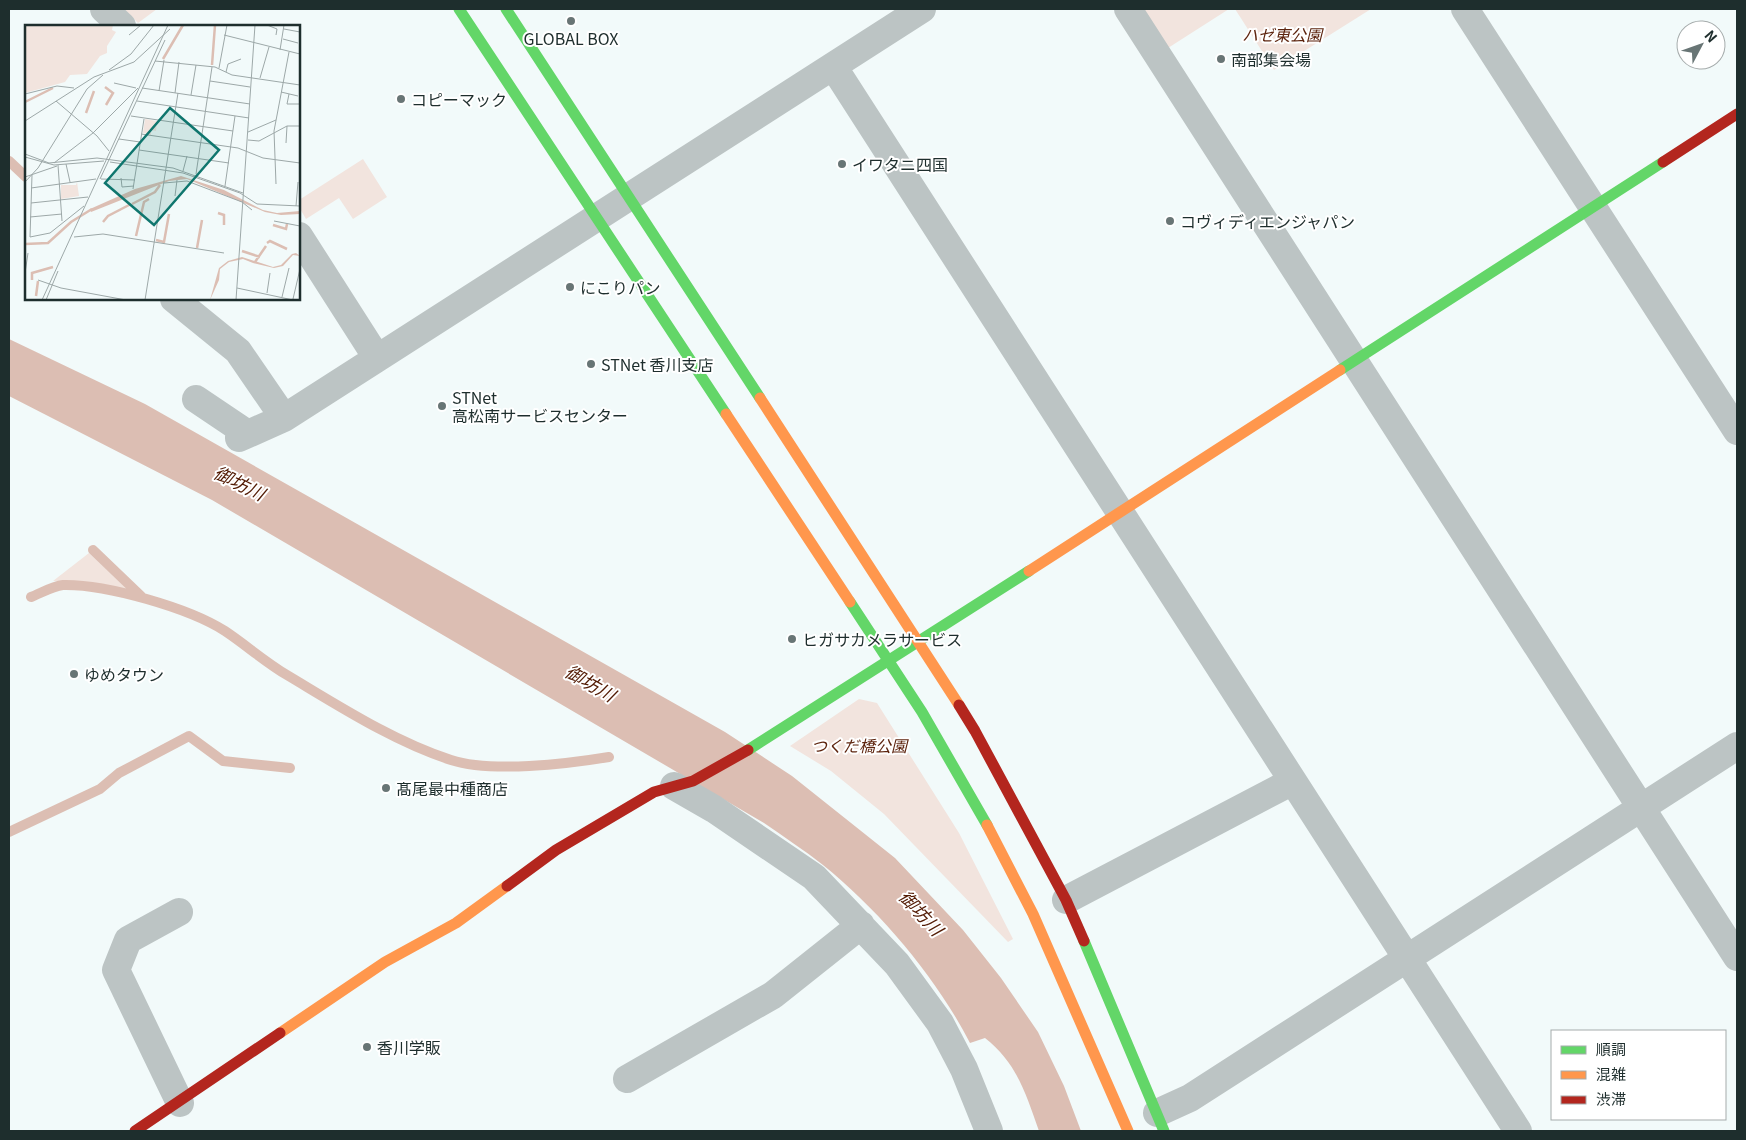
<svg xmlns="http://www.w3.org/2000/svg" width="1746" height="1140" viewBox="0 0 1746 1140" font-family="Georgia,'Noto Sans JP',serif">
	<rect width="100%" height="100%" fill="#f2fafa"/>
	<!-- green -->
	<path fill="#f2e4de" d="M 124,9 L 157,9 L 138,23 Z
		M 1143,9 L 1229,9 L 1168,48 Z
		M 1235,9 L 1371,9 L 1274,70 Z
		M 363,159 L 387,197 L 353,219 L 339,198 L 306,219 L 299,207 L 299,200 Z
		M 89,553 L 127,589 L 83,582 L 53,581 Z
		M 859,699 L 877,703 L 959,833 L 1013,939 L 1008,942 L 884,814 L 831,771 L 790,746 Z"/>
	<!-- water -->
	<path fill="#dcbeb3" d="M 9,339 L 145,404 L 725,732 L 792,776 L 895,858 L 963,930 L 1001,978 L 1038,1032 L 1064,1086 L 1081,1131 L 1039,1131 C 1026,1094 1017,1063 985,1038 L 970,1043 C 936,977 881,912 823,865 C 804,850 784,837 764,823 L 212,500 L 9,396 Z"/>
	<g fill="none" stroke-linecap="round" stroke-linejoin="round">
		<!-- stream -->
		<path stroke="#dcbeb3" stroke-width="10" d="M 9,161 L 26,177
			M 93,550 L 141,596
			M 31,597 C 41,593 53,586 63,585 C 106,584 189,608 225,631 C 246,645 265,662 287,675 C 339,706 393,741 451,760 C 491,773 567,764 609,757
			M 9,832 L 100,789 L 119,773 L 189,736 L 223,761 L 290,768"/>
		<!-- street -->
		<path stroke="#bcc4c4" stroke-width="28" d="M 104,9 L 122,26
			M 1128,9 L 1737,957
			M 1465,9 L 1737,431
			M 833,66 L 1518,1131
			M 299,236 L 377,358
			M 174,299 L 238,351 L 284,418
			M 196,399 L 248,434
			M 239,438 L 284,418 L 922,9
			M 674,786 L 714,809 L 814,877 L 897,964 L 940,1023 L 964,1069 L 989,1131
			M 1066,900 L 1293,781
			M 179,912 L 128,940 L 116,970 L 180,1103
			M 627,1079 L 773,995 L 861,925
			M 1157,1113 L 1190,1098 L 1737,746"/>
		<!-- fast -->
		<path stroke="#63d668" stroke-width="11" d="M 459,9 L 726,414
			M 506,9 L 760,398
			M 1340,370 L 1663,162
			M 850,602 L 922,712 L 987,825
			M 748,750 L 1029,571
			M 1084,941 L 1164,1131"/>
		<!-- slow -->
		<path stroke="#ff974d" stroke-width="11" d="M 760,398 L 959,705
			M 726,414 L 850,602
			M 1029,571 L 1340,370
			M 987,825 L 1033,914 L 1128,1131
			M 280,1033 L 385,962 L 456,923 L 507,886"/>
		<!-- jam -->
		<path stroke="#b3261e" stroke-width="11" d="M 1663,162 L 1737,114
			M 959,705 L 975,731 L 1066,900 L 1084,941
			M 507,886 L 556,850 L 654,792 L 693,781 L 748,750
			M 135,1131 L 280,1033"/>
	</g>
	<!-- markers -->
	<g fill="#687575" stroke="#fff" stroke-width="2">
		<circle cx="571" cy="21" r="5"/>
		<circle cx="1221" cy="59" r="5"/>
		<circle cx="401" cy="99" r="5"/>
		<circle cx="842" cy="164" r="5"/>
		<circle cx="1170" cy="221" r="5"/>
		<circle cx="570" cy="287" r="5"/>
		<circle cx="591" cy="364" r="5"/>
		<circle cx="442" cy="406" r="5"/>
		<circle cx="792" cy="639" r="5"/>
		<circle cx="74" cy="674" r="5"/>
		<circle cx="386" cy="788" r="5"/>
		<circle cx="367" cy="1047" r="5"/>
	</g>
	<g text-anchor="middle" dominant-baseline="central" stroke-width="4" stroke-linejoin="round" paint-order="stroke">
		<!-- park labels -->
		<g font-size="16" font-style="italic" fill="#5d240e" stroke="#fff">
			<text x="1282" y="34">ハゼ東公園</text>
			<text x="859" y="745">つくだ橋公園</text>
		</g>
		<!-- poi labels -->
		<g font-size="16" fill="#1e2e2d" stroke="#fff" text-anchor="start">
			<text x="571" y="38" text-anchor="middle">GLOBAL BOX</text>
			<text x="1231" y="59">南部集会場</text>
			<text x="411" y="99">コピーマック</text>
			<text x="852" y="164">イワタニ四国</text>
			<text x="1180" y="221">コヴィディエンジャパン</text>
			<text x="580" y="287">にこりパン</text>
			<text x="601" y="364">STNet 香川支店</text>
			<text x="452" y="397">STNet<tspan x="452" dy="18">高松南サービスセンター</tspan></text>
			<text x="802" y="639">ヒガサカメラサービス</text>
			<text x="84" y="674">ゆめタウン</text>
			<text x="396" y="788">髙尾最中種商店</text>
			<text x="377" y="1047">香川学販</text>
		</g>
		<!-- water labels -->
		<g font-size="18" font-style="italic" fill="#521a03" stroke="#fff">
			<text transform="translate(240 482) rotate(26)">御坊川</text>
			<text transform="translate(591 682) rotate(30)">御坊川</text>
			<text transform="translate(922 912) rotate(47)">御坊川</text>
		</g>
	</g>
	<!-- overview -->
	<g transform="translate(25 25)">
		<rect width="275" height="275" fill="#f2fafa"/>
		<path d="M 0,0 L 88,0 L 87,5 L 91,7 L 82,21 L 82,28 L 75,31 L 62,49 L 45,50 L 40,57 L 0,68 ZM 120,94 L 132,96 L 131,106 L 126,105 L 126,110 L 118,108 ZM 52,157 L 54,171 L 36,174 L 36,160 L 51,160 Z" fill="#f2e4de"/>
		<path d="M 156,151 L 199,165 L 238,185 L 252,188 L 275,186 L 275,189 L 256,190 L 240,187 L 162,154 L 144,156 L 66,187 L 65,184 L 110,164 ZM 267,229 L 271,228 L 275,231 L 268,230 L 258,241 L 249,243 L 228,238 L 218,234 L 204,237 L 195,244 L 194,255 L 185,275 L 194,243 L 203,236 L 217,232 L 248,242 L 256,240 Z" fill="#dcbeb3"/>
		<path fill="none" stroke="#dcbeb3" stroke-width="2.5" d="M 138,34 L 158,0M 187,40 L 190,0M 80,62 L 88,68 L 81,80M 0,77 L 28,63M 61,88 L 69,66M 107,179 L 130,167 L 135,160M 193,188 L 199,190 L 199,200M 78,197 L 83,191 L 106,179M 248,200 L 261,204 L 262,199M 111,211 L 119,177 L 124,174M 131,215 L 139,217 L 144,189M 242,218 L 245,216 L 262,224M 0,219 L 23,218 L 46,197 L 67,184M 172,223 L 177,195M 217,226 L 235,232M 230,237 L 241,221M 7,255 L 7,248 L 28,242M 11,271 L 13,256"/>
		<path fill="none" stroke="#9da8a8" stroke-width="1" d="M 242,0 L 252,4 L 251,10M 259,4 L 275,7M 104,10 L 116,0M 199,10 L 275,29M 258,14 L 273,18M 255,25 L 259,0M 130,36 L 190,42 L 207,50 L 275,60M 194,43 L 202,0M 84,45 L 106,29 L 129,0M 201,47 L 203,39 L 216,34M 235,53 L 244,22M 185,56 L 225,62M 89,58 L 111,63M 117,63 L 225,79M 134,66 L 139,35M 256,67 L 273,71M 150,68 L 154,37M 0,69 L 32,61 L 49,63M 264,69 L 262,79 L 275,79M 166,70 L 171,40M 31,76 L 72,111 L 84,126M 112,76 L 224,93M 106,91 L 208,106M 0,96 L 69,52 L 109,37 L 145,4M 223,107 L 251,95M 116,109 L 213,123 L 238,133 L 275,138M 94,114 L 115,117M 223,115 L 234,116 L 262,101 L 275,101M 261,118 L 262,101M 114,125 L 204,138M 0,129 L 24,138 L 72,133 L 148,143 L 218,168M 0,132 L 29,140 L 79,136M 85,137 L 158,148 L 215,168 L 232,179 L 275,181M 29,138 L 68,108 L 113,63M 41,139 L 45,157M 33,140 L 37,196M 158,146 L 162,131M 171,149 L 187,42M 7,150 L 5,212 L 25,208 L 59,181M 0,152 L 32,141M 96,153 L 97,162 L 109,161M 75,154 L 140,15M 76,154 L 110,155M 0,157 L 13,143 L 62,64 L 78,50M 139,158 L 162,156 L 217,177 L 227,185M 251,159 L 249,106 L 264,27M 200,161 L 210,91M 6,163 L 71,154M 108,164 L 119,94M 150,171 L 152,155M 6,178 L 63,172M 271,181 L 273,157M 5,192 L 37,189M 249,196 L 275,201M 49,212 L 78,209 L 199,228M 0,248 L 3,228M 13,255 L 36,263 L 101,275M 212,263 L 268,275M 242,268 L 245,248M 257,272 L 264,243M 268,274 L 275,244M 17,275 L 143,0M 21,275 L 33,246M 120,275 L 153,68M 211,275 L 230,0"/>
		<path fill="#0f766e" fill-opacity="0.15" stroke="#0f766e" stroke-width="2.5" d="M 145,83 L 194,125 L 129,200 L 80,158 Z"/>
		<rect width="275" height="275" fill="none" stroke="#1e2e2d" stroke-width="2.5"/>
	</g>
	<!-- border -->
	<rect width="1746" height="1140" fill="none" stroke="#1e2e2d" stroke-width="20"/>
	<!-- legend -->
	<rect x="1551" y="1030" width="175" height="90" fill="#ffffff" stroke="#a5abab"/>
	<rect x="1561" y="1046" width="25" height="8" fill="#63d668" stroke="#a5abab"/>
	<text x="1596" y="1055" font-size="15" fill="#1e2e2d">順調</text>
	<rect x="1561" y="1071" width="25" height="8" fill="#ff974d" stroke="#a5abab"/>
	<text x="1596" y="1080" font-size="15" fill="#1e2e2d">混雑</text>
	<rect x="1561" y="1096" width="25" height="8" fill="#b3261e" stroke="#a5abab"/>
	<text x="1596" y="1105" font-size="15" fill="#1e2e2d">渋滞</text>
	<!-- north arrow -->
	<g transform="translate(1701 45) rotate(49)"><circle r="24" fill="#ffffff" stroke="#a5abab"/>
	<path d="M0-4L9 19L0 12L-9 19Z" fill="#687575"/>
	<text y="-8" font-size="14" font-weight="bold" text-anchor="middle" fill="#1e2e2d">N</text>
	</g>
</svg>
